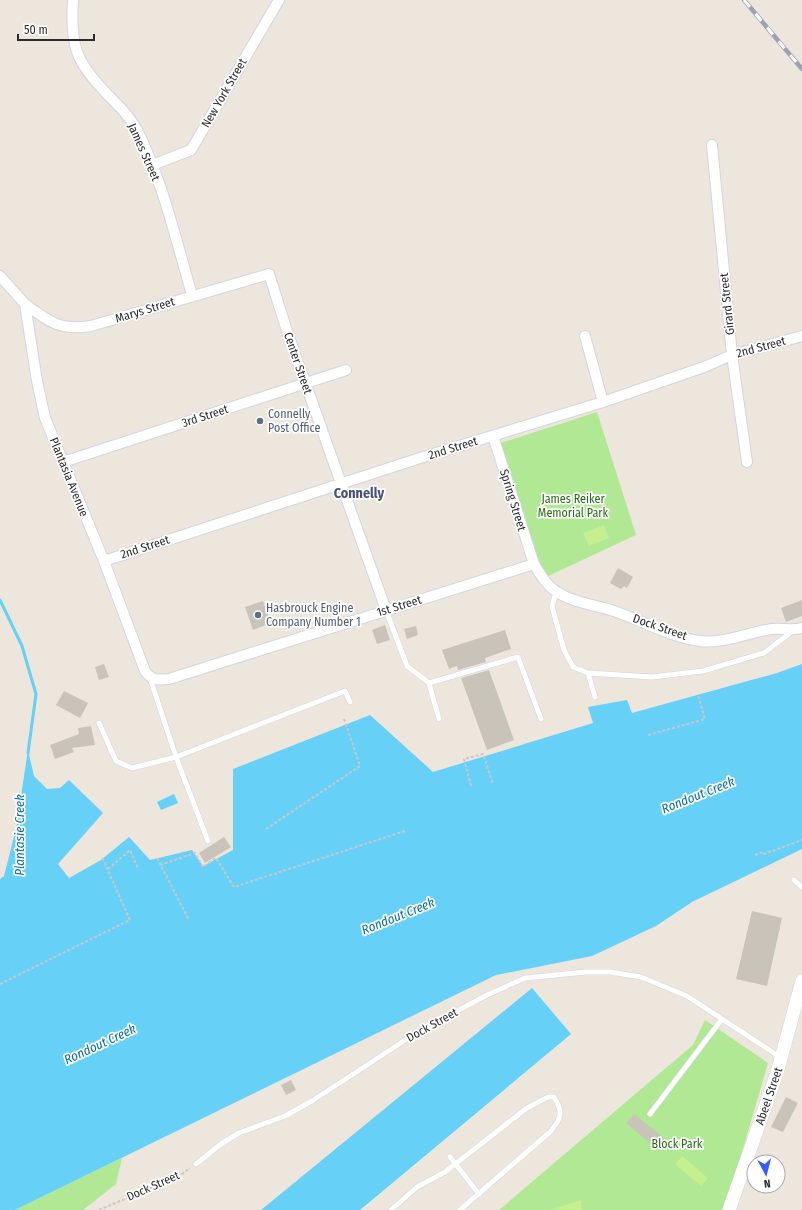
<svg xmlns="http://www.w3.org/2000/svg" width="802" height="1210" viewBox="0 0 802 1210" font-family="'Fira Sans Condensed',sans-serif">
	<rect width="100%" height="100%" fill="#ede6dc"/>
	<!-- green -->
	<path fill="#b0e894" d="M 597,412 L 636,535 L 548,576 L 535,560 L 501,443 Z
		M 705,1020 L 768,1063 L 725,1210 L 499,1210 L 693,1045 Z
		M 122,1158 L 116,1184 L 83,1210 L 15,1210 Z"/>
	<!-- pitch -->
	<path fill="#c6f08f" d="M 604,525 L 609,538 L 589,546 L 583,533 Z
		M 682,1156 L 708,1178 L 701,1186 L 675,1164 Z
		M 581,1200 L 582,1210 L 550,1210 Z"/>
	<!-- water -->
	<path fill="#67d0f7" d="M 802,664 L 802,849 L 692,902 L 656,926 L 592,956 L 496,975 L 15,1210 L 0,1210 L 0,879 L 4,876 L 16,829 L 28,750 L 34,776 L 47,789 L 60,788 L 69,780 L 103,813 L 58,864 L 69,878 L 101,860 L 129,837 L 150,860 L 192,850 L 203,866 L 233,850 L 233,769 L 370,715 L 433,772 L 593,723 L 588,707 L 627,700 L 632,713 L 777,673 Z
		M 174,794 L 178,803 L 161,810 L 157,802 Z
		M 532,988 L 571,1034 L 360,1210 L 261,1210 Z"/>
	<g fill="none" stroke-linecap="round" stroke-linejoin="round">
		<!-- stream -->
		<path stroke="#67d0f7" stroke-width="3" d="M 0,600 L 22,646 L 36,694 L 28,753"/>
	</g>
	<!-- building -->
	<path fill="#c9c4ba" d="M 618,568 L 633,577 L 627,588 L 624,586 L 621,589 L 610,583 Z
		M 802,600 L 802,616 L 786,622 L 781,608 Z
		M 263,601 L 271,623 L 253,630 L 245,607 Z
		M 385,625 L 390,640 L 377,644 L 372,630 Z
		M 416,626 L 418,635 L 407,639 L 404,629 Z
		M 505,630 L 511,649 L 485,658 L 486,662 L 458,670 L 457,666 L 449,669 L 442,650 Z
		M 104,664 L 109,677 L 99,680 L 95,667 Z
		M 489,670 L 514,740 L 487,750 L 461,678 Z
		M 64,691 L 88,703 L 80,718 L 56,705 Z
		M 91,726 L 95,745 L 72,748 L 74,752 L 55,759 L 50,745 L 79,734 L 78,728 Z
		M 224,837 L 231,847 L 205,863 L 199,853 Z
		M 752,911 L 782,918 L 767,986 L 736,979 Z
		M 291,1080 L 296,1090 L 286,1095 L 281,1085 Z
		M 786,1097 L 798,1103 L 783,1132 L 771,1127 Z
		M 634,1114 L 664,1138 L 656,1148 L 626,1123 Z"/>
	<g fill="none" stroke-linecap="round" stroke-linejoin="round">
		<defs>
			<path id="service" d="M 556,592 L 552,606 L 564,650 L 573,667 L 588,673 L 652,677 L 703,671 L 764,653 L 794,630
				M 386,610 L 407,666 L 429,683 L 439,719
				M 588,673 L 595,697
				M 150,678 L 176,757 L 345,691 L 350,702
				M 429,683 L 518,657 L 541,719
				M 99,723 L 116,761 L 132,768 L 176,757 L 208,841
				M 794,880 L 802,887
				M 650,1114 L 722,1019
				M 450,1157 L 479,1194
				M 196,1164 L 221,1144 L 239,1133 L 285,1116 L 312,1101 L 416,1033 L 487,995 L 525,978 L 586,972 L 610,972 L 641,977 L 687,996 L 780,1057
				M 391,1210 L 417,1187 L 445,1172 L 527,1108 L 548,1097 L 554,1097 C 564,1113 561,1119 550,1132 L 460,1210"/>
			<path id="minor" d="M 73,0 C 70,47 76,62 108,95 C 119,106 130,117 137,130 C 163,182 176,240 192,295
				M 712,145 L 732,355 L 747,462
				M 152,165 L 191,150 L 279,0
				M 0,276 L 25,304 L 37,381 L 45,418 L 104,561 L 145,671 C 152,681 158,680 169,679 L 534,564
				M 25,304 C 49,322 60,331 91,326 L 269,274 L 288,334 L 386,610
				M 585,336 L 603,402
				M 493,436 L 534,564 C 540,574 547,586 557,592 C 574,603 596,605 614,611 C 643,621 670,637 700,641 C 724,644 749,632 772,629 C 783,628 792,631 802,628
				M 63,462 L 346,370
				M 104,561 L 420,458 L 603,402 L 704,367 L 732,355 L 802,336"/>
			<path id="tertiary" d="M 729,1210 L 777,1073 L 802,981"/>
		</defs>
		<!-- service casing -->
		<use href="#service" stroke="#d1d4e4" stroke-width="6"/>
		<!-- minor casing -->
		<use href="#minor" stroke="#d1d4e4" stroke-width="12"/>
		<!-- tertiary casing -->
		<use href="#tertiary" stroke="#d1d4e4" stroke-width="14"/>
		<!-- path -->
		<path stroke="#c8c8c8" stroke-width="2" stroke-dasharray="3 2" stroke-linecap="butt" d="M 648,735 L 705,719 L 698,695
			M 471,786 L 464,759 L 483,754 L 493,784
			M 266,829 L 360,766 L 344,719
			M 755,855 L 763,852 L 764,854 L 802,840
			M 157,858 L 189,920
			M 160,865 L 195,853 L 203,867 L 216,858 L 234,887 L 405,831
			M 108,869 L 130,850 L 138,868
			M 0,984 L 130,920 L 102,857
			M 99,1210 L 179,1176 L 190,1168"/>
		<!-- service -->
		<use href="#service" stroke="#fff" stroke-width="5"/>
		<!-- minor -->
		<use href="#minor" stroke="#fff" stroke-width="10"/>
		<!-- tertiary -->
		<use href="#tertiary" stroke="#fff" stroke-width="13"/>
		<defs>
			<path id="rail" d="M 744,0 L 802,69"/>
		</defs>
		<!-- rail casing -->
		<use href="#rail" stroke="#9ea1b6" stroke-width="4.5"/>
		<!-- rail -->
		<use href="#rail" stroke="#fff" stroke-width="3" stroke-dasharray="9" stroke-linecap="butt"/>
	</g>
	<!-- markers -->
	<g fill="#5c6f8a" stroke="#fff" stroke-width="1.5">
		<circle cx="260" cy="421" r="4"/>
		<circle cx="258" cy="615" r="4"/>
	</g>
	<g text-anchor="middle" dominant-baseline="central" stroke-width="3.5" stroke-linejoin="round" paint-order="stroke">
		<!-- street labels -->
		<g font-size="12" fill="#2b2b2b" stroke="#fff">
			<text transform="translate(224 93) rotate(-60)">New York Street</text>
			<text transform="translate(144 152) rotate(66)">James Street</text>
			<text transform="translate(727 304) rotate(-96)">Girard Street</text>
			<text transform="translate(145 310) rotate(-17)">Marys Street</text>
			<text transform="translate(761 347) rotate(-15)">2nd Street</text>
			<text transform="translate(298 363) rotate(71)">Center Street</text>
			<text transform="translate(205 416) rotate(-18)">3rd Street</text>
			<text transform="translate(453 448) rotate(-17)">2nd Street</text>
			<text transform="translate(69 477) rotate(68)">Plantasia Avenue</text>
			<text transform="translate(513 500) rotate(73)">Spring Street</text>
			<text transform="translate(145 547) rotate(-18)">2nd Street</text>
			<text transform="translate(399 606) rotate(-17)">1st Street</text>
			<text transform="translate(660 627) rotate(19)">Dock Street</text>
			<text transform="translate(432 1025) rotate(-29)">Dock Street</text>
			<text transform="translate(769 1096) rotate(-71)">Abeel Street</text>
			<text transform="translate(153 1186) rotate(-24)">Dock Street</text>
		</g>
		<!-- service labels -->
		<g font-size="12" fill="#4e5e75" stroke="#fff" text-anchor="start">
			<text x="268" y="414">Connelly<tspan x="268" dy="14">Post Office</tspan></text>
			<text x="266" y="608">Hasbrouck Engine<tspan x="266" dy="14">Company Number 1</tspan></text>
		</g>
		<!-- park labels -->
		<g font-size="12" fill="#276d15" stroke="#fff">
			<text x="573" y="499">James Reiker<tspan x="573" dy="14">Memorial Park</tspan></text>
			<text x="677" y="1144">Block Park</text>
		</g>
		<!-- water labels -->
		<g font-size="13" font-style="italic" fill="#046da5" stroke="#fff">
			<text transform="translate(698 795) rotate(-22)">Rondout Creek</text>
			<text transform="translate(19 835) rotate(-90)">Plantasie Creek</text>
			<text transform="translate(398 916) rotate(-22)">Rondout Creek</text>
			<text transform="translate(100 1044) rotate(-25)">Rondout Creek</text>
		</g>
		<!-- quarter labels -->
		<g font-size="14" font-weight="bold" fill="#48517e" stroke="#fff">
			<text x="359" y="493">Connelly</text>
		</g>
	</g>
	<!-- north arrow -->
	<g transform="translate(766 1174) rotate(173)"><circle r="19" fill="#ffffff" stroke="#aaaaaa"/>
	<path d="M0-3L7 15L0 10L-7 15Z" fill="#375bff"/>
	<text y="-6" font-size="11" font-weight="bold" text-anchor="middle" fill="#2b2b2b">N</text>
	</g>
	<!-- scale -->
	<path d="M18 34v6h76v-6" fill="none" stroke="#2b2b2b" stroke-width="2"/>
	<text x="24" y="34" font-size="12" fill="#2b2b2b" stroke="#ffffff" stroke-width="3" paint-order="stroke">50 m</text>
</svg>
